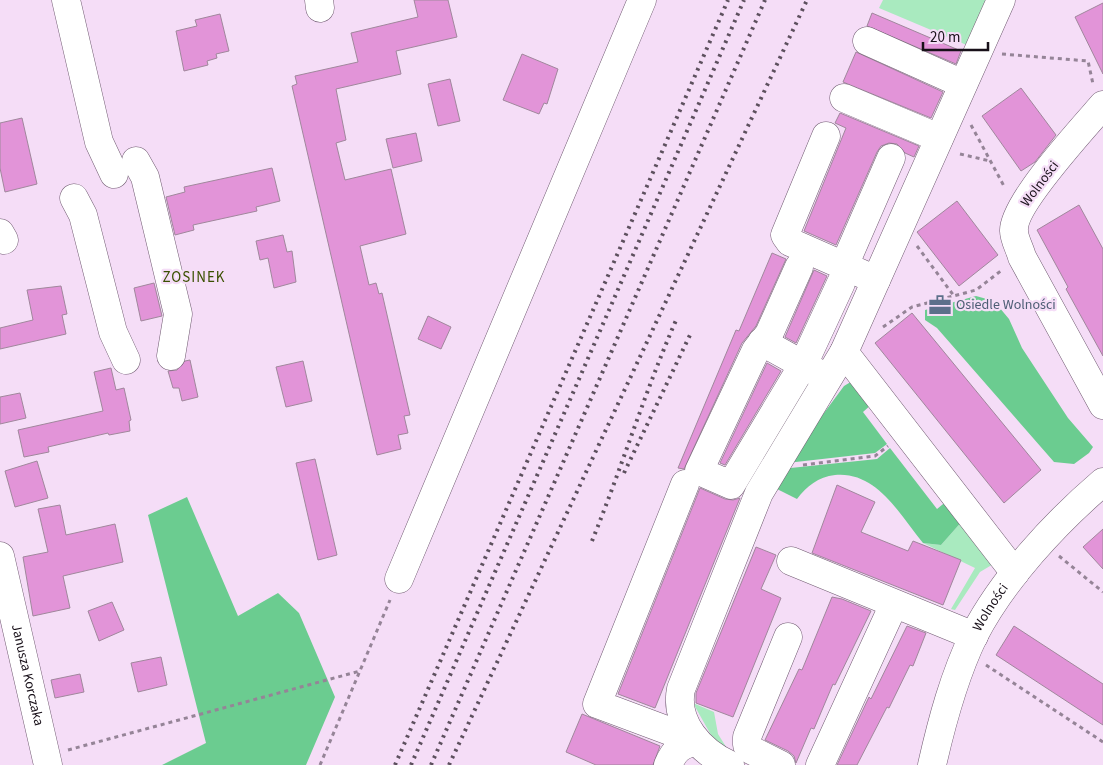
<svg xmlns="http://www.w3.org/2000/svg" width="1103" height="765" viewBox="0 0 1103 765" font-family="'Source Sans 3',sans-serif">
	<rect width="100%" height="100%" fill="#f5ddf7"/>
	<!-- green -->
	<path fill="#a9eabf" d="M 883,0 L 989,0 L 969,46 L 879,8 Z
		M 964,519 L 995,563 L 980,572 L 955,610 L 951,609 L 975,568 L 923,543 L 941,545 Z
		M 693,703 L 714,712 L 718,734 L 728,750 L 716,744 Z"/>
	<!-- forest -->
	<path fill="#6bcc90" d="M 976,296 L 994,301 L 1009,319 L 1022,348 L 1068,418 L 1093,447 L 1089,453 L 1074,464 L 1054,462 L 937,328 L 925,320 L 925,310 Z
		M 849,383 L 854,383 L 872,404 L 863,412 L 887,444 L 875,453 L 787,463 L 844,386 Z
		M 890,448 L 937,509 L 948,500 L 964,519 L 941,545 L 923,543 C 900,515 877,471 835,475 C 818,477 807,486 797,499 L 771,486 L 781,469 L 877,459 Z
		M 187,497 L 238,616 L 278,593 L 299,613 L 335,697 L 306,765 L 162,765 L 206,743 L 148,515 Z"/>
	<!-- building -->
	<path fill="#e294d8" stroke="#a0879c" d="M 414,0 L 448,0 L 457,37 L 396,51 L 401,74 L 336,89 L 346,140 L 336,143 L 345,180 L 391,169 L 406,234 L 360,246 L 369,285 L 376,283 L 379,294 L 382,293 L 410,415 L 404,416 L 408,433 L 398,435 L 401,449 L 377,455 L 292,86 L 297,84 L 295,76 L 358,62 L 351,33 L 418,17 Z
		M 1103,3 L 1103,74 L 1075,17 Z
		M 872,13 L 961,51 L 956,64 L 867,26 Z
		M 220,14 L 229,51 L 216,54 L 217,58 L 207,61 L 208,65 L 184,71 L 176,31 L 197,26 L 195,20 Z
		M 856,52 L 943,92 L 931,118 L 843,82 Z
		M 522,54 L 558,69 L 547,104 L 544,103 L 539,114 L 503,100 Z
		M 450,79 L 460,121 L 438,126 L 428,84 Z
		M 1021,88 L 1056,135 L 1035,162 L 1021,171 L 982,116 Z
		M 840,113 L 919,146 L 914,157 L 905,153 L 897,144 L 889,143 L 881,146 L 877,152 L 836,245 L 804,231 L 846,128 L 835,123 Z
		M 22,118 L 37,184 L 5,192 L 0,168 L 0,123 Z
		M 416,133 L 422,161 L 393,168 L 386,139 Z
		M 272,168 L 280,201 L 256,207 L 257,211 L 193,225 L 194,230 L 175,235 L 166,197 L 185,192 L 184,187 Z
		M 957,201 L 998,255 L 959,286 L 917,232 Z
		M 1079,205 L 1103,249 L 1103,356 L 1066,289 L 1068,287 L 1037,230 Z
		M 283,235 L 287,252 L 292,251 L 296,282 L 274,288 L 268,258 L 260,260 L 256,241 Z
		M 772,253 L 786,259 L 756,326 L 742,343 L 684,469 L 678,468 L 736,330 L 739,331 Z
		M 814,270 L 827,276 L 796,343 L 785,337 Z
		M 154,283 L 162,316 L 141,321 L 134,288 Z
		M 61,286 L 67,314 L 62,315 L 66,334 L 0,349 L 0,328 L 33,320 L 27,290 Z
		M 912,313 L 1041,470 L 1004,503 L 875,343 Z
		M 428,316 L 451,327 L 441,349 L 418,339 Z
		M 190,360 L 198,397 L 182,401 L 179,388 L 173,388 L 168,371 L 177,370 L 185,361 Z
		M 303,361 L 312,401 L 286,407 L 276,367 Z
		M 767,363 L 781,371 L 725,465 L 720,463 Z
		M 111,368 L 116,390 L 124,388 L 131,420 L 129,421 L 130,431 L 109,435 L 108,433 L 48,447 L 49,452 L 24,457 L 18,430 L 103,411 L 94,372 Z
		M 20,393 L 26,418 L 0,424 L 0,397 Z
		M 315,459 L 337,555 L 318,560 L 296,463 Z
		M 37,461 L 48,498 L 15,507 L 5,471 Z
		M 837,485 L 875,502 L 861,532 L 908,551 L 913,541 L 961,560 L 943,605 L 812,553 Z
		M 700,488 L 725,499 L 733,500 L 740,498 L 655,708 L 618,694 Z
		M 60,505 L 66,535 L 115,524 L 123,562 L 63,576 L 70,608 L 33,616 L 23,557 L 48,552 L 38,509 Z
		M 1103,529 L 1103,569 L 1083,547 Z
		M 756,547 L 776,555 L 761,589 L 781,598 L 733,717 L 696,703 L 696,693 Z
		M 832,597 L 842,599 L 871,611 L 835,685 L 833,684 L 814,729 L 811,728 L 796,763 L 794,756 L 788,751 L 765,740 L 799,669 L 802,670 Z
		M 112,602 L 124,630 L 99,641 L 88,611 Z
		M 907,626 L 926,633 L 913,666 L 910,665 L 889,708 L 887,707 L 857,765 L 837,765 L 869,697 L 871,699 Z
		M 1014,626 L 1103,684 L 1103,725 L 996,655 Z
		M 161,657 L 167,685 L 138,692 L 131,663 Z
		M 80,674 L 84,692 L 55,698 L 51,680 Z
		M 582,714 L 660,746 L 653,765 L 596,765 L 566,752 Z"/>
	<g fill="none" stroke-linecap="round" stroke-linejoin="round">
		<defs>
			<g id="minor">
				<path d="M 66,0 L 99,142 L 114,174"/>
				<path d="M 319,0 L 320,8"/>
				<path d="M 867,41 L 963,84"/>
				<path d="M 844,98 L 939,138"/>
				<path d="M 1103,105 C 1084,127 1012,205 1014,231 C 1014,239 1020,249 1022,257 L 1103,405"/>
				<path d="M 826,136 L 785,235 L 790,242 L 876,280"/>
				<path d="M 136,161 L 145,177 L 178,314 L 171,356"/>
				<path d="M 74,198 L 83,215 L 113,332 L 126,360"/>
				<path d="M 0,233 L 4,240"/>
				<path d="M 844,266 L 891,158"/>
				<path d="M 799,267 L 769,334 L 756,350 L 699,471 L 731,485 L 803,365 L 841,283"/>
				<path d="M 762,342 L 818,373"/>
				<path d="M 844,352 L 1015,573"/>
				<path d="M 685,484 L 597,704 L 696,741"/>
				<path id="s1" d="M 0,556 L 48,765"/>
				<path d="M 791,561 L 974,636"/>
				<path d="M 399,579 L 642,0"/>
				<path d="M 668,765 C 675,749 680,746 696,741"/>
				<path d="M 730,765 C 701,752 674,723 681,689 L 759,493 L 844,352 L 1001,0"/>
				<path d="M 781,765 L 751,750 L 747,745 L 747,737 L 788,637"/>
				<path d="M 820,765 L 894,604"/>
				<path id="s2" d="M 932,765 C 942,721 954,676 974,635 C 1003,579 1055,523 1103,482"/>
			</g>
		</defs>
		<!-- minor casing -->
		<use href="#minor" stroke="#715c72" stroke-width="29"/>
		<!-- path -->
		<path stroke="#958497" stroke-width="3" stroke-dasharray="4 4" stroke-linecap="butt" d="M 1002,54 L 1088,61 L 1093,84
			M 971,125 L 1005,188
			M 960,154 L 990,161
			M 917,246 L 954,296
			M 883,327 L 912,307 L 976,290 L 1002,270
			M 803,465 L 875,456 L 888,446
			M 1059,556 L 1103,592
			M 986,665 L 1103,742
			M 68,750 L 360,671
			M 320,765 L 390,600"/>
		<!-- minor -->
		<use href="#minor" stroke="#fff" stroke-width="28"/>
		<!-- rail -->
		<path stroke="#5d505e" stroke-width="4" stroke-dasharray="2.5 5" stroke-linecap="butt" d="M 624,473 L 691,333
			M 592,541 C 622,467 645,391 677,318
			M 395,765 L 728,0
			M 411,765 L 744,0
			M 431,765 L 765,0
			M 449,765 L 807,0"/>
	</g>
	<!-- icons -->
	<defs>
		<symbol id="office-bare" viewBox="-9 -9 18 18"><path d="M-6-3h4V-5.5h4V-3h4V5H-6ZM-1-4.5V-3h2v-1.5ZM-6 0V1H6V0Z" fill="#5c6f8a" stroke="#f5ddf7" stroke-width="2.5" paint-order="stroke"/></symbol>
	</defs>
	<g fill-rule="evenodd">
		<use href="#office-bare" x="924" y="289" width="32" height="32"/>
	</g>
	<g text-anchor="middle" dominant-baseline="central" stroke-width="4.5" stroke-linejoin="round" paint-order="stroke">
		<!-- street labels -->
		<g font-size="14" fill="#181019" stroke="#f5ddf7">
			<text transform="translate(1040 184) rotate(-53)">Wolności</text>
			<text stroke="none"><textPath href="#s2" startOffset="169">Wolności</textPath></text>
			<text stroke="none"><textPath href="#s1" startOffset="122">Janusza Korczaka</textPath></text>
		</g>
		<!-- service labels -->
		<g font-size="14" fill="#4e5e75" stroke="#f5ddf7" text-anchor="start">
			<text x="956" y="305">Osiedle Wolności</text>
		</g>
		<!-- neighbourhood labels -->
		<g font-size="15" letter-spacing="1" fill="#3a5001" stroke="#f5ddf7">
			<text x="194" y="277">ZOSINEK</text>
		</g>
	</g>
	<!-- scale -->
	<path d="M923 42v8h65v-8" fill="none" stroke="#181019" stroke-width="2.5"/>
	<text x="930" y="42" font-size="15" fill="#181019" stroke="#f5ddf7" stroke-width="4" paint-order="stroke">20 m</text>
</svg>
